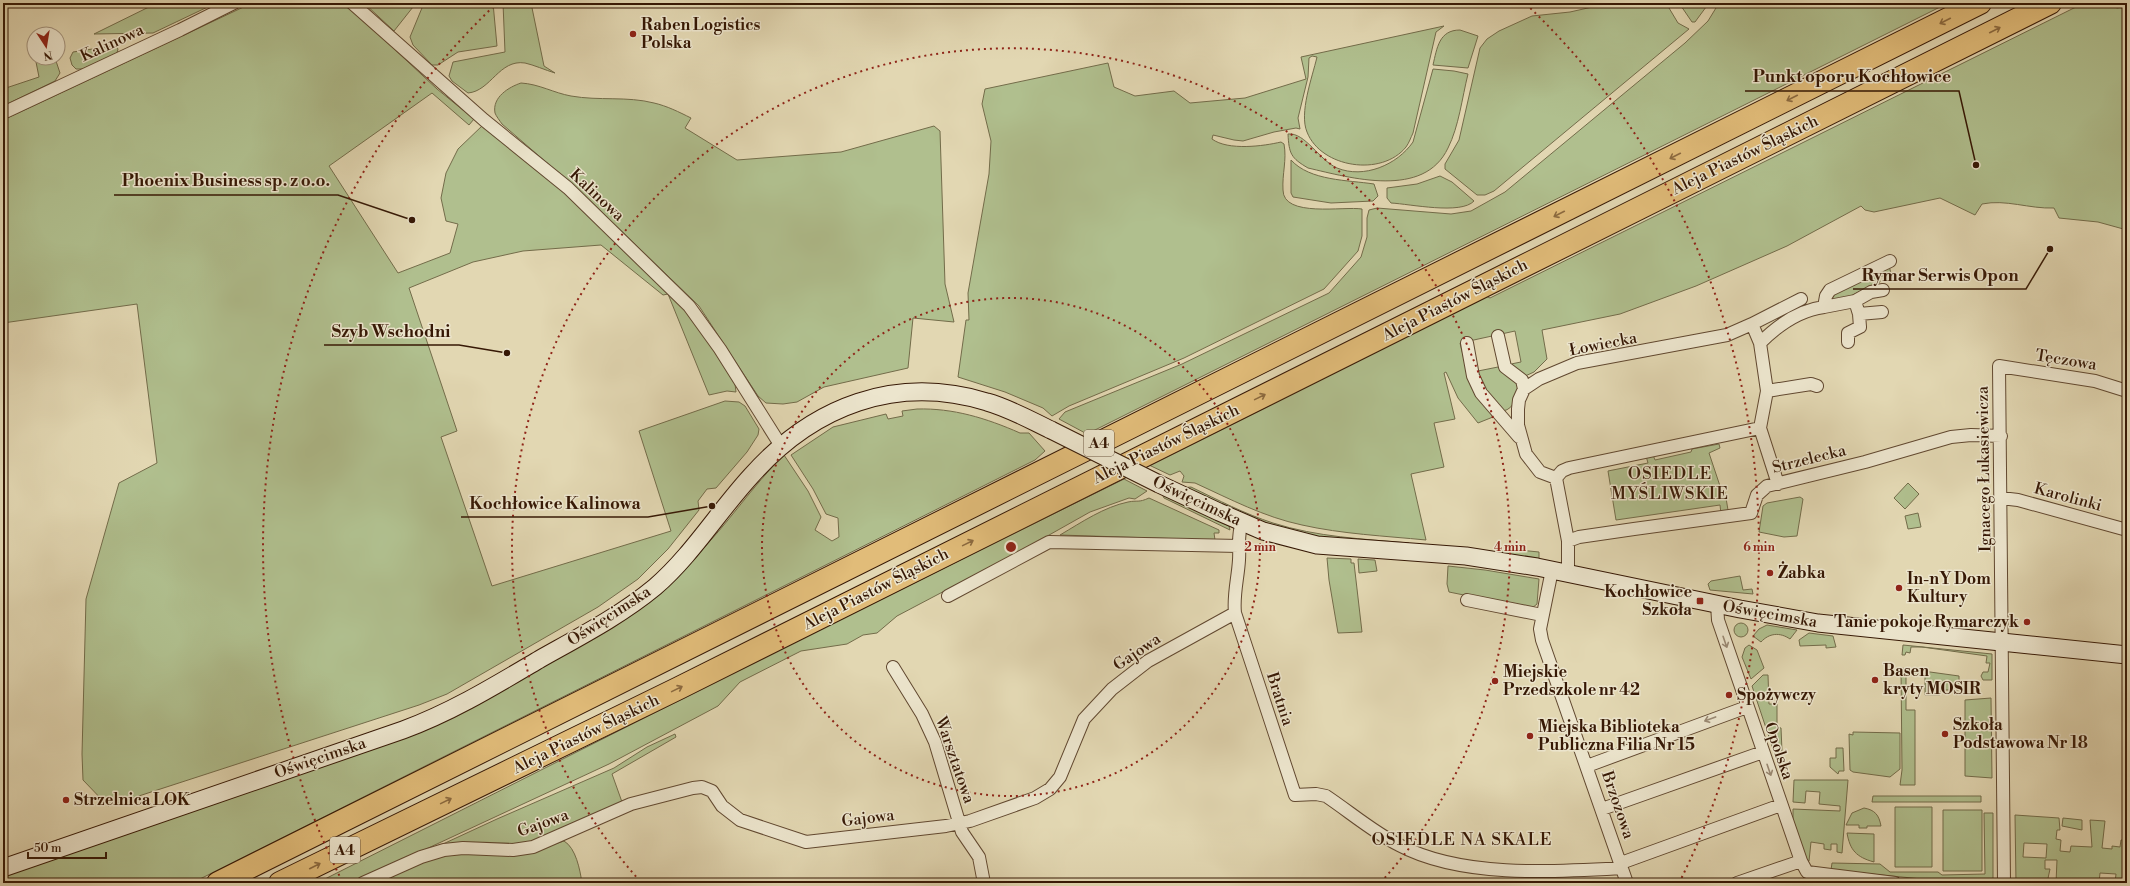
<svg xmlns="http://www.w3.org/2000/svg" width="2130" height="886" viewBox="0 0 2130 886" font-family="'Libre Bodoni',serif">
	<rect width="100%" height="100%" fill="#e2d7b2"/>
	<filter id="stains"><feTurbulence type="fractalNoise" baseFrequency=".005" numOctaves="4"/><feColorMatrix values="0 0 0 0 .2 0 0 0 0 .09 0 0 0 0 .02 0 0 0 .5 -.17"/></filter>
	<radialGradient id="worn" r=".72"><stop offset=".6" stop-color="#630" stop-opacity="0"/><stop offset="1" stop-color="#630" stop-opacity=".3"/></radialGradient>
	<!-- green -->
	<path fill="#b0bf8e" stroke="#736c4a" fill-rule="evenodd" d="M 157,3 L 216,3 L 153,33 L 94,34 Z
		M 252,3 L 345,3 L 437,89 L 474,119 L 469,125 L 432,93 L 329,166 L 398,273 L 450,253 L 458,224 L 446,221 L 441,198 L 446,173 L 458,149 L 483,125 L 565,191 L 688,310 L 735,384 L 736,392 L 727,391 L 709,395 L 668,294 L 663,295 L 601,245 L 523,251 L 473,262 L 409,288 L 457,431 L 441,437 L 492,586 L 671,531 L 639,431 L 725,401 L 739,402 L 745,406 L 759,429 L 758,435 L 747,452 L 716,488 L 707,489 L 698,501 L 699,510 L 668,549 L 638,579 L 598,607 L 447,694 L 419,705 L 108,806 L 83,780 L 82,754 L 86,599 L 119,483 L 157,463 L 137,304 L 3,323 L 3,120 Z
		M 364,3 L 414,3 L 413,7 L 394,31 Z
		M 424,3 L 493,3 L 497,46 L 458,52 L 438,65 L 432,65 L 413,45 L 410,37 Z
		M 503,3 L 531,3 L 544,66 L 555,73 C 545,70 534,65 525,63 C 499,59 491,91 468,93 L 452,81 L 449,76 L 453,62 L 505,52 Z
		M 1610,3 L 1666,3 L 1678,23 L 1689,29 L 1494,191 L 1485,195 L 1477,195 L 1445,169 L 1445,164 L 1459,140 L 1480,48 L 1487,39 L 1499,31 L 1532,16 L 1570,12 Z
		M 1679,3 L 1709,3 L 1695,22 L 1692,22 Z
		M 1719,3 L 1948,3 L 1087,434 L 1059,419 L 1065,412 L 1182,364 L 1329,293 L 1361,257 L 1367,237 L 1367,218 L 1369,210 L 1377,208 L 1451,214 L 1471,211 L 1505,192 L 1685,43 L 1708,21 Z
		M 2084,3 L 2108,3 L 2117,8 L 2127,6 L 2127,230 L 2098,222 L 2059,218 L 2054,208 C 2029,209 2006,199 1982,204 L 1975,215 L 1940,198 L 1874,212 L 1865,210 L 1861,206 L 1787,246 L 1696,286 L 1620,314 L 1542,330 L 1547,359 L 1534,372 L 1523,377 L 1511,364 L 1521,362 L 1515,331 L 1460,343 L 1468,375 L 1493,417 L 1478,423 L 1458,398 L 1446,372 L 1444,373 L 1455,419 L 1434,423 L 1444,467 L 1411,474 L 1426,540 C 1385,536 1342,534 1302,525 C 1264,517 1230,499 1195,483 L 1182,482 L 1184,476 L 1180,471 L 1170,475 L 1149,465 L 1486,296 L 1490,298 Z
		M 1444,26 L 1436,32 L 1413,133 C 1411,137 1409,143 1406,147 C 1382,177 1321,168 1307,132 C 1299,113 1312,78 1317,57 L 1312,56 L 1309,58 L 1308,77 L 1298,118 L 1300,129 L 1296,128 L 1274,132 L 1243,141 L 1234,140 L 1213,135 L 1212,139 C 1228,151 1264,146 1281,142 L 1284,144 C 1287,160 1282,174 1283,190 C 1283,218 1344,206 1362,209 L 1362,236 L 1358,251 L 1324,289 L 1184,358 L 1069,406 L 1052,416 L 1043,408 L 1005,392 L 958,377 L 966,320 L 969,320 L 968,293 L 989,174 L 991,141 L 982,104 L 985,89 L 1108,63 L 1114,87 L 1135,96 L 1174,91 L 1190,103 L 1245,98 L 1306,79 L 1301,57 Z
		M 1460,30 L 1478,36 L 1468,68 L 1433,65 C 1437,48 1439,30 1460,30 Z
		M 112,46 L 116,46 L 118,49 L 117,53 L 83,69 L 76,69 L 72,65 L 70,58 L 73,52 Z
		M 48,58 L 55,58 L 60,73 L 55,81 L 3,106 L 3,89 L 39,77 L 36,62 Z
		M 1433,69 L 1454,71 L 1468,74 C 1462,98 1459,126 1448,148 C 1424,199 1351,178 1308,168 C 1291,158 1289,154 1288,134 C 1305,132 1319,160 1337,168 C 1364,179 1397,165 1413,142 Z
		M 521,83 C 539,84 554,93 571,96 C 599,101 627,96 654,103 C 667,106 679,112 691,118 L 685,128 L 737,160 L 841,152 L 934,126 L 940,131 L 945,284 L 954,322 L 913,318 L 908,368 L 824,387 L 797,402 L 783,404 L 766,403 L 758,396 L 699,306 L 583,194 L 502,124 C 500,121 496,116 495,113 C 492,97 509,87 521,83 Z
		M 1291,160 C 1310,181 1348,180 1374,184 L 1378,196 L 1373,201 L 1331,203 L 1293,197 L 1291,193 Z
		M 1440,176 L 1452,182 L 1474,201 C 1461,215 1410,204 1391,203 L 1387,198 L 1387,188 L 1417,184 Z
		M 1889,265 L 1891,274 L 1879,277 L 1880,282 C 1866,286 1845,303 1832,299 L 1832,294 Z
		M 1498,367 L 1518,383 C 1518,394 1515,409 1503,411 L 1482,389 L 1478,371 Z
		M 917,409 C 953,408 986,418 1020,433 L 1029,433 L 1045,451 L 1035,460 L 192,883 L 3,883 L 3,876 L 417,731 L 696,556 C 728,524 752,486 784,455 L 808,491 L 821,517 L 815,530 L 832,541 L 839,537 L 838,518 L 826,514 L 813,489 L 791,455 L 833,427 L 886,414 L 888,419 L 903,416 L 902,411 Z
		M 1719,444 L 1720,448 L 1709,453 L 1722,492 L 1725,492 L 1728,510 L 1721,514 L 1720,505 L 1616,520 L 1608,471 L 1648,463 L 1646,456 L 1653,455 L 1655,460 L 1691,452 L 1692,449 Z
		M 1124,479 L 1147,491 L 1135,499 L 1129,498 L 1090,512 L 1026,548 L 897,616 L 877,633 L 863,635 L 847,644 L 801,651 L 740,682 L 718,706 L 609,764 L 353,883 L 317,883 L 787,646 Z
		M 1908,483 L 1919,494 L 1905,509 L 1894,498 Z
		M 1191,487 C 1218,500 1245,514 1273,523 C 1317,537 1363,539 1409,543 L 1412,546 L 1340,542 L 1270,528 L 1181,488 Z
		M 1161,492 L 1229,526 L 1230,530 L 1164,498 Z
		M 1800,497 L 1803,499 L 1797,536 L 1784,537 L 1759,532 L 1763,506 L 1767,503 Z
		M 1149,498 L 1219,530 L 1219,533 L 1214,533 L 1215,540 L 1060,535 C 1082,522 1104,507 1128,502 C 1138,500 1138,503 1149,498 Z
		M 1918,513 L 1921,527 L 1908,529 L 1905,516 Z
		M 1519,550 L 1539,552 L 1539,559 L 1495,554 L 1496,551 Z
		M 1327,558 L 1351,559 L 1351,563 L 1354,563 L 1362,632 L 1338,633 L 1329,580 Z
		M 1358,559 L 1375,560 L 1377,571 L 1359,573 Z
		M 1448,566 L 1485,570 L 1539,579 L 1537,604 L 1532,608 L 1528,608 L 1449,592 L 1447,584 Z
		M 1740,576 L 1743,590 L 1752,589 L 1753,594 L 1710,590 L 1708,584 L 1711,581 Z
		M1734 630a7 7 0 1 1 14 0a7 7 0 1 1-14 0Z
		M 1767,625 L 1797,630 L 1790,639 C 1780,632 1769,633 1761,642 L 1753,636 L 1759,629 Z
		M 1809,633 L 1833,636 L 1836,647 L 1826,648 L 1826,645 L 1800,646 L 1799,640 Z
		M 1749,645 L 1757,650 L 1764,668 L 1751,679 L 1742,657 L 1745,648 Z
		M 1903,645 L 1992,654 L 1992,680 L 1983,680 L 1981,676 L 1983,672 L 1988,672 L 1990,663 L 1986,663 L 1987,656 L 1922,647 L 1911,647 L 1910,653 L 1906,652 L 1905,655 L 1902,655 Z
		M 1901,668 L 1959,676 L 1959,690 L 1940,690 L 1940,695 L 1925,695 L 1925,675 L 1906,675 L 1906,710 L 1915,710 L 1915,785 L 1900,785 L 1902,770 Z
		M 1763,675 L 1768,675 L 1769,704 L 1777,704 L 1777,727 L 1781,728 L 1782,751 L 1773,749 L 1752,686 Z
		M 1991,698 L 1992,778 L 1965,776 L 1965,700 Z
		M 1853,732 L 1900,733 L 1900,769 L 1890,777 L 1853,772 L 1850,770 L 1849,734 L 1853,735 Z
		M 675,734 L 676,737 L 612,774 L 622,802 L 521,846 L 430,850 L 497,819 L 614,768 L 647,747 Z
		M 1836,748 L 1843,748 L 1844,771 L 1839,771 L 1838,774 L 1830,767 L 1830,758 L 1836,758 Z
		M 1794,780 L 1848,780 L 1842,853 L 1837,852 L 1837,844 L 1831,844 L 1831,850 L 1824,849 L 1824,844 L 1811,842 L 1809,861 L 1805,861 L 1793,822 L 1793,809 L 1840,811 L 1840,806 L 1819,804 L 1820,792 L 1806,791 L 1805,803 L 1793,802 Z
		M 1873,796 L 1981,796 L 1981,802 L 1872,802 Z
		M 1895,807 L 1932,807 L 1932,867 L 1895,867 Z
		M 1864,808 C 1875,810 1879,815 1881,826 L 1867,826 L 1867,828 L 1859,828 L 1859,825 L 1846,825 L 1852,813 Z
		M 1943,810 L 1982,810 L 1982,871 L 1943,871 Z
		M 1984,813 L 1993,813 L 1993,883 L 1936,883 L 1932,880 L 1831,870 L 1832,863 L 1880,864 L 1890,872 L 1938,872 L 1942,875 L 1985,874 Z
		M 2015,815 L 2059,818 L 2060,830 L 2057,830 L 2056,839 L 2061,840 L 2060,851 L 2070,852 L 2071,846 L 2092,847 L 2090,820 L 2105,821 L 2102,848 L 2112,849 L 2112,846 L 2120,847 L 2121,840 L 2127,840 L 2127,838 L 2127,883 L 2115,883 L 2116,874 L 2100,873 L 2099,883 L 2056,883 L 2057,860 L 2045,860 L 2045,869 L 2050,869 L 2047,883 L 2016,883 ZM 2024,843 L 2047,844 L 2046,858 L 2023,857 Z
		M 2063,818 L 2082,820 L 2082,830 L 2062,826 Z
		M 1847,833 L 1874,834 L 1874,862 C 1856,857 1850,850 1847,833 Z
		M 564,841 C 576,848 580,870 582,883 L 371,883 L 418,861 L 470,850 L 532,851 Z"/>
	<g fill="none" stroke-linecap="round" stroke-linejoin="round">
		<defs>
			<path id="street" d="M 352,3 L 484,120 L 568,188 L 689,306 L 720,349 L 781,446
				M 3,113 L 180,30 L 234,3
				M 1855,301 L 1859,314 L 1882,312
				M 1824,307 L 1855,301 L 1871,292 L 1883,290
				M 1752,324 L 1801,299
				M 1498,336 L 1505,367 L 1522,380 L 1524,389
				M 1848,342 L 1848,333 L 1860,327 L 1859,314
				M 1467,343 L 1473,376 L 1481,393 L 1519,437
				M 1760,343 C 1777,326 1800,310 1824,307 L 1826,296 L 1830,290 L 1890,261
				M 1767,391 L 1811,384 L 1817,386
				M 1760,428 L 1778,484
				M 1556,478 L 1540,472 L 1526,454 L 1518,425 L 1518,409 L 1519,400 L 1524,389 L 1539,379 L 1577,363 L 1727,335 L 1752,324 L 1760,343 L 1767,391 L 1760,428 L 1569,468 L 1562,471 L 1556,478 L 1568,541 L 1568,573
				M 2001,498 L 2018,500 L 2127,530
				M 1568,541 L 1579,537 L 1634,529 L 1751,513 L 1757,495 L 1767,486 L 1865,462 L 1951,437 L 1971,435 L 2001,436
				M 1552,570 L 1540,629 L 1542,640 L 1627,883
				M 948,596 L 1049,542 L 1239,546
				M 1467,600 L 1542,615
				M 1717,604 L 1718,620 L 1801,861 L 1807,872 L 1895,883
				M 1235,613 L 1295,795 L 1316,794 L 1326,796 C 1350,812 1373,832 1399,845 C 1461,878 1553,872 1622,868
				M 893,667 L 922,714 L 935,742 L 962,832 L 979,857 L 984,883
				M 1587,766 L 1747,707
				M 1602,809 L 1763,752
				M 1621,863 L 1781,805
				M 363,883 L 421,857 L 444,850 L 463,848 L 513,850 L 533,847 L 631,804 L 693,788 L 702,787 L 712,791 L 722,806 L 740,820 L 806,842 L 946,826 L 970,821 L 1035,798 L 1050,789 L 1060,777 L 1084,719 L 1112,689 L 1148,661 L 1235,613 C 1233,595 1238,578 1239,560 C 1240,547 1237,535 1242,523
				M 1737,883 L 1801,861
				M 2004,883 L 1999,366 L 2095,381 L 2127,391"/>
			<path id="secondary" d="M 1159,484 L 1219,512 L 1263,531 L 1317,545 L 1466,556 L 1537,567 L 1740,609 L 1818,623 L 2127,655
				M 3,868 L 403,730 C 452,712 496,685 540,659 C 579,637 620,616 655,587 C 692,555 718,512 751,476 C 813,406 896,374 987,402 C 1009,408 1030,420 1051,430"/>
			<path id="highway" d="M 218,883 L 1980,3
				M 280,883 L 679,688 L 2050,3"/>
		</defs>
		<!-- street casing -->
		<use href="#street" stroke="#614830" stroke-width="14"/>
		<!-- secondary casing -->
		<use href="#secondary" stroke="#361805" stroke-width="19"/>
		<!-- highway casing -->
		<use href="#highway" stroke="#361805" stroke-width="24"/>
		<!-- street -->
		<use href="#street" stroke="#ece5cd" stroke-width="12"/>
		<!-- secondary -->
		<use href="#secondary" stroke="#ece5cd" stroke-width="17"/>
		<!-- highway -->
		<use href="#highway" stroke="#e1bc79" stroke-width="22"/>
		<defs>
			<path id="secondary-bridge" d="M 1051,430 L 1159,484"/>
		</defs>
		<!-- secondary-bridge casing -->
		<use href="#secondary-bridge" stroke="#361805" stroke-width="19" stroke-linecap="butt"/>
		<!-- secondary-bridge -->
		<use href="#secondary-bridge" stroke="#ece5cd" stroke-width="17"/>
	</g>
	<!-- one-way arrows -->
	<defs><path id="oneway-shaft" d="M-6 0H5M1.5-3L5.5 0L1.5 3" fill="none" stroke-width="1.6" stroke-linecap="round" stroke-linejoin="round"/></defs>
	<g stroke="#8c6a3f">
		<use href="#oneway-shaft" transform="translate(1945 21) rotate(153)"/>
		<use href="#oneway-shaft" transform="translate(1995 30) rotate(-27)"/>
		<use href="#oneway-shaft" transform="translate(1792 98) rotate(153)"/>
		<use href="#oneway-shaft" transform="translate(1675 156) rotate(153)"/>
		<use href="#oneway-shaft" transform="translate(1559 214) rotate(153)"/>
		<use href="#oneway-shaft" transform="translate(1260 397) rotate(-26)"/>
		<use href="#oneway-shaft" transform="translate(968 543) rotate(-26)"/>
		<use href="#oneway-shaft" transform="translate(677 689) rotate(-26)"/>
		<use href="#oneway-shaft" transform="translate(446 801) rotate(-26)"/>
		<use href="#oneway-shaft" transform="translate(315 866) rotate(-27)"/>
	</g>
	<g stroke="#9a8973">
		<use href="#oneway-shaft" transform="translate(1725 642) rotate(71)"/>
		<use href="#oneway-shaft" transform="translate(1710 719) rotate(160)"/>
		<use href="#oneway-shaft" transform="translate(1769 770) rotate(71)"/>
	</g>
	<!-- distance rings -->
	<g fill="none" stroke="#8f2418" stroke-width="2" stroke-dasharray="2 4">
		<circle cx="1011" cy="547" r="249"/>
		<path d="M640 881A499 499 0 1 1 1382 881"/>
		<path d="M342 881A748 748 0 0 1 496 4M1526 4A748 748 0 0 1 1680 881"/>
	</g>
	<!-- markers -->
	<g fill="#8f2418" stroke="#ece5cd" stroke-width="1.5">
		<circle cx="633" cy="34" r="4"/>
		<circle cx="1770" cy="573" r="4"/>
		<circle cx="1899" cy="588" r="4"/>
		<rect x="1696" y="597" width="8" height="8" rx="2"/>
		<circle cx="2027" cy="622" r="4"/>
		<circle cx="1875" cy="680" r="4"/>
		<circle cx="1495" cy="681" r="4"/>
		<circle cx="1729" cy="695" r="4"/>
		<circle cx="1945" cy="734" r="4"/>
		<circle cx="1530" cy="736" r="4"/>
		<circle cx="66" cy="800" r="4"/>
	</g>
	<g text-anchor="middle" dominant-baseline="central" stroke-width="3" stroke-linejoin="round" paint-order="stroke">
		<!-- shield labels -->
		<g fill="#ece5cd" stroke="#6d5641" stroke-width="1">
			<rect x="1084" y="430" width="30" height="26" rx="3"/>
			<rect x="330" y="837" width="30" height="26" rx="3"/>
		</g>
		<g font-size="15" font-weight="bold" fill="#361805">
			<text x="1099" y="443">A4</text>
			<text x="345" y="850">A4</text>
		</g>
		<!-- poi labels -->
		<g font-size="16" font-weight="bold" fill="#361805" stroke="#ece5cd" text-anchor="start">
			<text x="641" y="25">Raben Logistics<tspan x="641" dy="18">Polska</tspan></text>
			<text x="1778" y="573">Żabka</text>
			<text x="1907" y="579">In-nY Dom<tspan x="1907" dy="18">Kultury</tspan></text>
			<text x="1692" y="592" text-anchor="end">Kochłowice<tspan x="1692" dy="18">Szkoła</tspan></text>
			<text x="2019" y="622" text-anchor="end">Tanie pokoje Rymarczyk</text>
			<text x="1883" y="671">Basen<tspan x="1883" dy="18">kryty MOSIR</tspan></text>
			<text x="1503" y="672">Miejskie<tspan x="1503" dy="18">Przedszkole nr 42</tspan></text>
			<text x="1737" y="695">Spożywczy</text>
			<text x="1953" y="725">Szkoła<tspan x="1953" dy="18">Podstawowa Nr 18</tspan></text>
			<text x="1538" y="727">Miejska Biblioteka<tspan x="1538" dy="18">Publiczna Filia Nr 15</tspan></text>
			<text x="74" y="800">Strzelnica LOK</text>
		</g>
		<!-- street labels -->
		<g font-size="16" fill="#361805" stroke="#ece5cd">
			<text transform="translate(112 43) rotate(-25)">Kalinowa</text>
			<text transform="translate(1745 155) rotate(-26)">Aleja Piastów Śląskich</text>
			<text transform="translate(597 195) rotate(43)">Kalinowa</text>
			<text transform="translate(1455 300) rotate(-27)">Aleja Piastów Śląskich</text>
			<text transform="translate(1603 344) rotate(-11)">Łowiecka</text>
			<text transform="translate(2066 360) rotate(9)">Tęczowa</text>
			<text transform="translate(1166 444) rotate(-26)">Aleja Piastów Śląskich</text>
			<text transform="translate(1809 459) rotate(-14)">Strzelecka</text>
			<text transform="translate(1984 469) rotate(-91)">Ignacego Łukasiewicza</text>
			<text transform="translate(2068 497) rotate(15)">Karolinki</text>
			<text transform="translate(1197 501) rotate(25)">Oświęcimska</text>
			<text transform="translate(876 589) rotate(-27)">Aleja Piastów Śląskich</text>
			<text transform="translate(1770 614) rotate(10)">Oświęcimska</text>
			<text transform="translate(609 616) rotate(-33)">Oświęcimska</text>
			<text transform="translate(1137 652) rotate(-34)">Gajowa</text>
			<text transform="translate(1280 699) rotate(72)">Bratnia</text>
			<text transform="translate(586 734) rotate(-26)">Aleja Piastów Śląskich</text>
			<text transform="translate(1779 751) rotate(71)">Opolska</text>
			<text transform="translate(320 758) rotate(-19)">Oświęcimska</text>
			<text transform="translate(955 760) rotate(71)">Warsztatowa</text>
			<text transform="translate(1618 805) rotate(71)">Brzozowa</text>
			<text transform="translate(868 818) rotate(-7)">Gajowa</text>
			<text transform="translate(543 823) rotate(-20)">Gajowa</text>
		</g>
		<!-- neighbourhood labels -->
		<g font-size="17" letter-spacing="1" fill="#361805" stroke="#ece5cd">
			<text x="1670" y="474">OSIEDLE<tspan x="1670" dy="20">MYŚLIWSKIE</tspan></text>
			<text x="1462" y="840">OSIEDLE NA SKALE</text>
		</g>
	</g>
	<circle cx="1011" cy="547" r="6" fill="#8f2418" stroke="#ece5cd" stroke-width="2"/>
	<g font-size="12" text-anchor="middle" font-weight="bold" fill="#8f2418" stroke="#ece5cd" stroke-width="3" stroke-linejoin="round" paint-order="stroke">
		<text x="1260" y="551">2 min</text>
		<text x="1510" y="551">4 min</text>
		<text x="1759" y="551">6 min</text>
	</g>
	<!-- callouts -->
	<path fill="none" stroke="#361805" stroke-width="1.5" d="M1976 165L1959 91H1745M412 220L338 195H114M2050 249L2026 289H1853M507 353L459 345H324M712 506L648 517H461"/>
	<g fill="#361805" stroke="#ece5cd" stroke-width="1.5">
		<circle cx="1976" cy="165" r="4"/>
		<circle cx="412" cy="220" r="4"/>
		<circle cx="2050" cy="249" r="4"/>
		<circle cx="507" cy="353" r="4"/>
		<circle cx="712" cy="506" r="4"/>
	</g>
	<g font-size="17" text-anchor="middle" font-weight="bold" fill="#361805" stroke="#ece5cd" stroke-width="3" stroke-linejoin="round" paint-order="stroke">
		<text x="1852" y="82">Punkt oporu Kochłowice</text>
		<text x="226" y="186">Phoenix Business sp. z o.o.</text>
		<text x="1940" y="281">Rymar Serwis Opon</text>
		<text x="391" y="337">Szyb Wschodni</text>
		<text x="555" y="509">Kochłowice Kalinowa</text>
	</g>
	<!-- margin -->
	<rect width="2130" height="886" fill="none" stroke="#e2d7b2" stroke-width="16"/>
	<rect x="4" y="4" width="2122" height="878" fill="none" stroke="#361805" stroke-width="2"/>
	<rect x="8" y="8" width="2114" height="870" fill="none" stroke="#361805"/>
	<!-- north arrow -->
	<g transform="translate(46 46) rotate(168)"><circle r="19" fill="#ece5cd" stroke="#a3937d"/>
	<path d="M0-3L7 15L0 10L-7 15Z" fill="#8f2418"/>
	<text y="-6" font-size="11" font-weight="bold" text-anchor="middle" fill="#361805">N</text>
	</g>
	<!-- scale -->
	<path d="M28 852v6h78v-6" fill="none" stroke="#361805" stroke-width="2"/>
	<text x="34" y="852" font-size="12" fill="#361805" stroke="#ece5cd" stroke-width="3" paint-order="stroke">50 m</text>
	<rect width="100%" height="100%" filter="url(#stains)"/>
	<rect width="100%" height="100%" fill="url(#worn)"/>
</svg>
